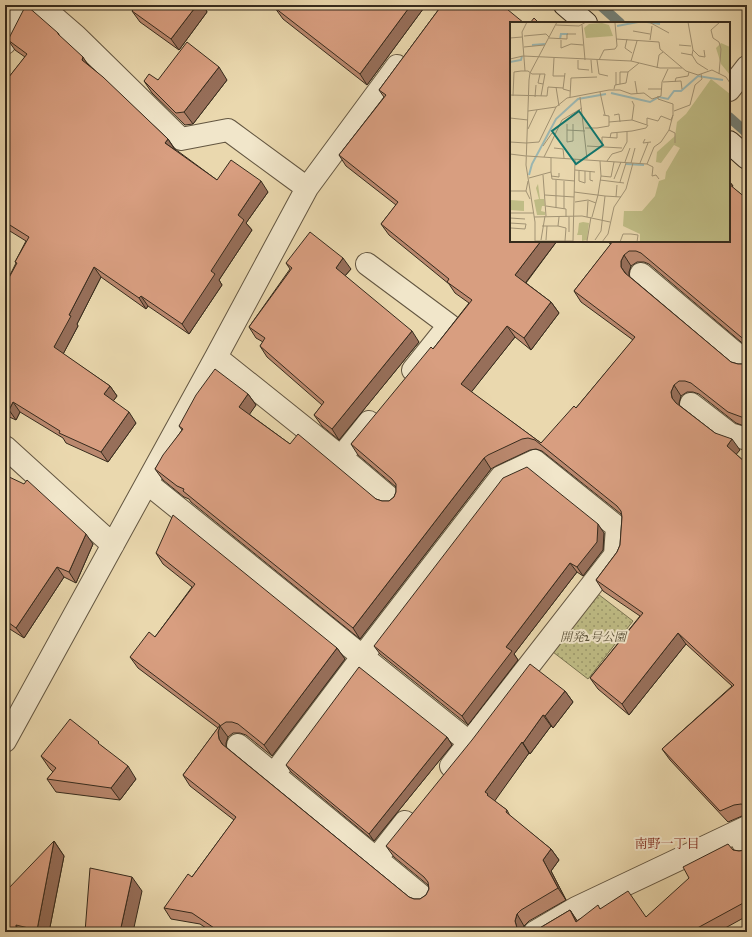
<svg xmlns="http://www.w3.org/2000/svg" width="752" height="937" viewBox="0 0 752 937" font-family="'IM FELL Great Primer','Noto Serif JP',serif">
	<defs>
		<pattern id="park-dots" width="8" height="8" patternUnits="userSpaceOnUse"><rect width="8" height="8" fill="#bfbc85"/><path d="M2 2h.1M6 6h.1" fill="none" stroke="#9c996c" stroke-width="1.8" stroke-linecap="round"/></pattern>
	</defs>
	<rect width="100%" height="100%" fill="#ead8ae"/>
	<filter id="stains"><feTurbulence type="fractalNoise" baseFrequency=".005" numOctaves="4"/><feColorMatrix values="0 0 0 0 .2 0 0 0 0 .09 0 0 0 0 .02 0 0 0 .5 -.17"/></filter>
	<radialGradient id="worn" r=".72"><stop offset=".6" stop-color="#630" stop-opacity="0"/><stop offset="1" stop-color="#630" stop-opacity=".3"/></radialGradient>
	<!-- park -->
	<path fill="url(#park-dots)" stroke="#7a7451" d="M 598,594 L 633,621 L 588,679 L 553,652 Z"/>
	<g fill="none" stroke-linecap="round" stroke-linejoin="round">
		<!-- stream -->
		<path stroke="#738078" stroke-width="10" d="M 600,5 L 620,23
			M 729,117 L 747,133"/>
		<defs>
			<path id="street" d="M 40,5 L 76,36 L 181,139 L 228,130 L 307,188
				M 5,43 L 24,5
				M 729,90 L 747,67
				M 367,264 L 449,325 L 413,370
				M 641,274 L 747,363
				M 216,357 L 341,457 L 392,500
				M 691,404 L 730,434 L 747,439
				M 5,447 L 113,545
				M 341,457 L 369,422
				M 147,483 L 470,743
				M 5,741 L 216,357 L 307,188 L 397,66
				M 238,745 L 424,898
				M 274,774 L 362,657 L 501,477 L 535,461 L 617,527 L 615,555 L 451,766
				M 737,832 L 747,850
				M 376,859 L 405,822
				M 535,932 L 576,908 L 747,827"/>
			<path id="secondary" d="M 565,5 L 586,23
				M 729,142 L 747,158"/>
		</defs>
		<!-- street casing -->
		<use href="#street" stroke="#635641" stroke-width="24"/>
		<!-- secondary casing -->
		<use href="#secondary" stroke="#362b1d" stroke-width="24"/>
		<!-- street -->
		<use href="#street" stroke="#f1e6ca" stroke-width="22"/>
		<!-- secondary -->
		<use href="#secondary" stroke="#f1e6ca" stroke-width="22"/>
	</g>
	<!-- wall -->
	<path fill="#ba886e" stroke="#362b1d" d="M 137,5 L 210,5 L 206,10 L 207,12 L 179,50 L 140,22 L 132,11 Z
		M 278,5 L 426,5 L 367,85 L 283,19 L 275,8 Z
		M 442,5 L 511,241 L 557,241 L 526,283 L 551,302 L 559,313 L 531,350 L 515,337 L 471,392 L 541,443 L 576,408 L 633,340 L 581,302 L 574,291 L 611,244 L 606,241 L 729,241 L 729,181 L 733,186 L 732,187 L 747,199 L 747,347 L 649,264 L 644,262 L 637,262 L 631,266 L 629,272 L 629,276 L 731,362 L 738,364 L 744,364 L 747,361 L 747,427 L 736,423 L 699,394 L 693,392 L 687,392 L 681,396 L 679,403 L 679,405 L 715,433 L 740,450 L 736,454 L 747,464 L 747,815 L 742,816 L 728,822 L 670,760 L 662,749 L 732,686 L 686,644 L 629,715 L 598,689 L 590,678 L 640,616 L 603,591 L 596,580 L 617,552 L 620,545 L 622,517 L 621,514 L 542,451 L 536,449 L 530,450 L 496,466 L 491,469 L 360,639 L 191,502 L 189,499 L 184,497 L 163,480 L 155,469 L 182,430 L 179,426 L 248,394 L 256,405 L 249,414 L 290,444 L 376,499 L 382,501 L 389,501 L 394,497 L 396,492 L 396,487 L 358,455 L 351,444 L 433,349 L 469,303 L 455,293 L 449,284 L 389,235 L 381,224 L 396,205 L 346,166 L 339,155 L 384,97 L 379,90 Z
		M 58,33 L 61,38 L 89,65 L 168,139 L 175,149 L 217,180 L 268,192 L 246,223 L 252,230 L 219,280 L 222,285 L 189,334 L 148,306 L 146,309 L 101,277 L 77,324 L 78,326 L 63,354 L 110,386 L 117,396 L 113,401 L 136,423 L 108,462 L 66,443 L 63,438 L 20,412 L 16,420 L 5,415 L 5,285 L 16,263 L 15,262 L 26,241 L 5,228 L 5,82 L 25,57 L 15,50 L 8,40 Z
		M 158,80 L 227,80 L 193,124 L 185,125 L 152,93 L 144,81 Z
		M 286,263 L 351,269 L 345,276 L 419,342 L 339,440 L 322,426 L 314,415 L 322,405 L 267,357 L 260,346 L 263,342 L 256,338 L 249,327 L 290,269 Z
		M 5,475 L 93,544 L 76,583 L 64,577 L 24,638 L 5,626 Z
		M 604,533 L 603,550 L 583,576 L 577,572 L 514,654 L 518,660 L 468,725 L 380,654 L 374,646 Z
		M 156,553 L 337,648 L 345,659 L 272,756 L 246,735 L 240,733 L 233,733 L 228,737 L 226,743 L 226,747 L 409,897 L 414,899 L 420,899 L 426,895 L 429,889 L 428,885 L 394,857 L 386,846 L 565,691 L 573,702 L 553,728 L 551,726 L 530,754 L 529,753 L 494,801 L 507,810 L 510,816 L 551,849 L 559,860 L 551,871 L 566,900 L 529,921 L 524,926 L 523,932 L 212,932 L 200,924 L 171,919 L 164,908 L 192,877 L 234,820 L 190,786 L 183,775 L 218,728 L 138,668 L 130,657 L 155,637 L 192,587 L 163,564 Z
		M 447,737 L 452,745 L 374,841 L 291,772 L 286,765 Z
		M 102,746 L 136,779 L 120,800 L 56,792 L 47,779 L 53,772 L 50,769 L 41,756 Z
		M 54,841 L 64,856 L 49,932 L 5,932 Z
		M 747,848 L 747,916 L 718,932 L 533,932 L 570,910 L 577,921 L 600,909 L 646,917 L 733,850 L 739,851 L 746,850 Z"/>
	<!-- shaded-wall -->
	<path fill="#976f5a" stroke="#362b1d" d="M 5,5 L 11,5 L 5,16 Z
		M 197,5 L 210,5 L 206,10 L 207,12 L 179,50 L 171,39 Z
		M 411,5 L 426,5 L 367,85 L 360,74 Z
		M 83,57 L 90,68 L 82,60 Z
		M 219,67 L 227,80 L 193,124 L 184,112 Z
		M 168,139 L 175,150 L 165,143 Z
		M 261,181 L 268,192 L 246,223 L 252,230 L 219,280 L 222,285 L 189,334 L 182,324 L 238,215 Z
		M 729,181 L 733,186 L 730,190 L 729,188 Z
		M 541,241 L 557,241 L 523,286 L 515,275 Z
		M 624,255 L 631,266 L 629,272 L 629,278 L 621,267 L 621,261 Z
		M 343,258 L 351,269 L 343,278 L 336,268 Z
		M 94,267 L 101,277 L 77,324 L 78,326 L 61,358 L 54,347 L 69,315 Z
		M 141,296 L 148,306 L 146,309 L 139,298 Z
		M 551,302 L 559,313 L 531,350 L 524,338 Z
		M 507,326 L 515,337 L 469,395 L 461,384 Z
		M 412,331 L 419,342 L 339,440 L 332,429 Z
		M 674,385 L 681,396 L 679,403 L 680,409 L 672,398 L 671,392 Z
		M 110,386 L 117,396 L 111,404 L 104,394 Z
		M 248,394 L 256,405 L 247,418 L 239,407 Z
		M 13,402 L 20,412 L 16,420 L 9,410 Z
		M 129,412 L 136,423 L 108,462 L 101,452 Z
		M 732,439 L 740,450 L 734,457 L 727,446 Z
		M 484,458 L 491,469 L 360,639 L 353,628 Z
		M 598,524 L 604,533 L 603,550 L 583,576 L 577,567 Z
		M 86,534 L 93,544 L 76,583 L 69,572 Z
		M 570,563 L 577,572 L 514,654 L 518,660 L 468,725 L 462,716 L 506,647 Z
		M 57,567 L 64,577 L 24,638 L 16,628 Z
		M 678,633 L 686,644 L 629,715 L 622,704 Z
		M 337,648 L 345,659 L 272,756 L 264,745 Z
		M 565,691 L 573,702 L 553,728 L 545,716 Z
		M 543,715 L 551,726 L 530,754 L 523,743 Z
		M 220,726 L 228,737 L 226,743 L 226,750 L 219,739 L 218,732 Z
		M 447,737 L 452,745 L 374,841 L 369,834 Z
		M 522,742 L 529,753 L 494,802 L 487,795 L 485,792 Z
		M 128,766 L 136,779 L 120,800 L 111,788 Z
		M 54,841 L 64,856 L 49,932 L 39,932 L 37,930 Z
		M 551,849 L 559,860 L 551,871 L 566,900 L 558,888 L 543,860 Z
		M 132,877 L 142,891 L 133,932 L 120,932 Z
		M 570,910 L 578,922 L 576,922 Z
		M 517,914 L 524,926 L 523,932 L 520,932 L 517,928 L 515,921 Z
		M 16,925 L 20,932 L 16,932 Z"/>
	<!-- building -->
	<path fill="#d89e80" stroke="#362b1d" d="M 26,5 L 58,33 L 58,34 L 83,57 L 82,60 L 103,77 L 168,139 L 165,143 L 217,180 L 231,160 L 261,181 L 238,215 L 244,220 L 211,271 L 215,274 L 182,324 L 141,296 L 139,298 L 94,267 L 69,315 L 71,316 L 54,347 L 110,386 L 104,394 L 129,412 L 101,452 L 59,433 L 60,431 L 13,402 L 9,410 L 5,408 L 5,285 L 17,263 L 15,262 L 29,237 L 5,222 L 5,82 L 27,54 L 8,40 Z
		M 137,5 L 197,5 L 171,39 L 132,11 Z
		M 278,5 L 411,5 L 360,74 L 275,8 Z
		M 442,5 L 502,5 L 524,23 L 511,23 L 511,241 L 541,241 L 515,275 L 551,302 L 524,338 L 507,326 L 461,384 L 541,443 L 574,406 L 576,408 L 635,337 L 574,291 L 613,241 L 729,241 L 729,184 L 747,199 L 747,342 L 641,253 L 636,251 L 629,251 L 624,255 L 621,261 L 621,267 L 625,273 L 731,362 L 738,364 L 744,364 L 747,361 L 747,419 L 728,412 L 691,383 L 685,381 L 679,381 L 674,385 L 671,392 L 672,398 L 676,403 L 715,433 L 732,439 L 727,446 L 747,464 L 747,806 L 741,804 L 734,805 L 720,811 L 662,749 L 734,685 L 678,633 L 622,704 L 590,678 L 643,613 L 596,580 L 617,552 L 620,545 L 622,517 L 621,511 L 617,506 L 535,440 L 528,438 L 522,439 L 488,455 L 484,458 L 353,628 L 183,491 L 184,489 L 177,486 L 155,469 L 163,455 L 183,429 L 179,426 L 196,395 L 215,369 L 248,394 L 239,407 L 290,444 L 298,434 L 376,499 L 382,501 L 389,501 L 394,497 L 396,492 L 396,484 L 392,479 L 351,444 L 431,347 L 433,349 L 472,300 L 447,282 L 449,279 L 381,224 L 398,202 L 339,155 L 386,95 L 379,90 Z
		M 534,18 L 539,23 L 530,23 Z
		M 187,42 L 219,67 L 184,112 L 176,113 L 144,81 L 149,74 L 158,80 Z
		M 747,105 L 747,114 L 743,110 Z
		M 310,232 L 343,258 L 336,268 L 412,331 L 332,429 L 314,415 L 324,402 L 260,346 L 265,338 L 249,327 L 292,268 L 286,263 Z
		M 527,467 L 598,524 L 597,542 L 577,567 L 570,563 L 506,647 L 512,651 L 462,716 L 374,646 L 503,478 Z
		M 5,475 L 24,484 L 27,480 L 86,534 L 69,572 L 57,567 L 16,628 L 5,620 Z
		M 173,515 L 337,648 L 264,745 L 238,724 L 232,722 L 226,722 L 220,726 L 218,732 L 219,739 L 222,744 L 409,897 L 414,899 L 420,899 L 426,895 L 429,889 L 428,882 L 424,877 L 386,846 L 472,740 L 530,664 L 565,691 L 545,716 L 543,715 L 523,743 L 522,742 L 485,792 L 488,794 L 487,795 L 507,810 L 506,812 L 551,849 L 543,860 L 558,888 L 521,910 L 517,914 L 515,921 L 517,928 L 521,932 L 522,932 L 220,932 L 192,913 L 164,908 L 188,874 L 192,877 L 236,817 L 183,775 L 220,725 L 130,657 L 149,632 L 155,637 L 195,584 L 156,553 Z
		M 359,667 L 447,737 L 369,834 L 286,765 Z
		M 70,719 L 99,742 L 98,743 L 128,766 L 111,788 L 47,779 L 56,768 L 41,756 Z
		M 54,841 L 37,930 L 16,925 L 16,932 L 5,932 L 5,903 L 7,890 Z
		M 728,844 L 733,850 L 739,851 L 746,850 L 747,848 L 747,901 L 690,932 L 533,932 L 570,910 L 576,922 L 598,905 L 600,909 L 628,891 L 646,917 L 689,878 L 683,867 Z
		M 90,868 L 132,877 L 120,932 L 85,932 Z"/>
	<g text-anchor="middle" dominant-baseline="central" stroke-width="4" stroke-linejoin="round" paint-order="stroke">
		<!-- park labels -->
		<g font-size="12" font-style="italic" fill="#584f37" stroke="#f1e6ca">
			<text x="593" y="637">開発2号公園</text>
		</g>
		<!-- neighbourhood labels -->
		<g font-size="13" fill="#7a1f14" stroke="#f1e6ca">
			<text x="667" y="844">南野一丁目</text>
		</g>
	</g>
	<!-- overview -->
	<g transform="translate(510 22)">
		<rect width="220" height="220" fill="#ead8ae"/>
		<path d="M 0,178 L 14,179 L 14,189 L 0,188 Z" fill="#bfbc85"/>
		<path d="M 211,21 L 220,25 L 220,53 L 211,42 L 206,26 ZM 201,57 L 220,72 L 220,220 L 130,220 L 130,212 L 113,204 L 114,189 L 132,189 L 145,174 L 149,159 L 155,157 L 156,150 L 170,126 L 164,123 L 151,141 L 146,140 L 147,130 L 165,114 L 167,100 L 176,92 Z" fill="#bfbc85"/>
		<path d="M 92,1 L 99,3 L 103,14 L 76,16 L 74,6 L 79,2 ZM 28,162 L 30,177 L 34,177 L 35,184 L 32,184 L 31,189 L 35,190 L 35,193 L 27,193 L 24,178 L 29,177 L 26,166 ZM 73,200 L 79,201 L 77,218 L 72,219 L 72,213 L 67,213 L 68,210 L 69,201 Z" fill="#bfbc85"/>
		<path fill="none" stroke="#9bb8b4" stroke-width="2" d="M 137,0 L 150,2M 107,4 L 128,0M 50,17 L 51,12 L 58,12M 22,23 L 35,22M 0,40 L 11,38 L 12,34M 101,71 L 140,80 L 149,75 L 158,77 L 164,69 L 171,69 L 188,54 L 213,58M 116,142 L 134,143M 19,153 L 22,142 L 46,97 L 68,77 L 96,72"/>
		<path fill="none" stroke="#a29374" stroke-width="1" d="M 101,0 L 115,0M 139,0 L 159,11M 178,0 L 183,28 L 189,34 L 195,35 L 194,28M 46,3 L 69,4 L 76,0M 72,3 L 75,38M 123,9 L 140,12M 14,14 L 36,12 L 39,15M 0,16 L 12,15M 39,16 L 57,17 L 57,12 L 66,12M 106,17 L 149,20 L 150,27 L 176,49 L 188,53 L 202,48 L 216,55 L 220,61M 117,17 L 115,26 L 122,31M 51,18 L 51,26 L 61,22 L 73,23M 140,18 L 142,4M 169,23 L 181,24M 14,25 L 34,23M 171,31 L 182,33 L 183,28M 182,33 L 187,41 L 198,48M 44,36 L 43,54 L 55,54M 0,37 L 13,34 L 121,39 L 150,46 L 172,46M 68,38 L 68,47 L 79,48M 81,38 L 82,51M 87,38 L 89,52 L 98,54M 89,38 L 94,28 L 105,27 L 107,24 L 105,1M 121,39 L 127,19M 147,46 L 149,33 L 153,30M 15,49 L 12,10 L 17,0M 55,51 L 53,67 L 60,69M 30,52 L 28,61 L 33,62M 209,52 L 211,27 L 209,20 L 203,16 L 201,8 L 210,0M 125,59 L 127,71M 153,60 L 171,59 L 172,67M 165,60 L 166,56 L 178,54 L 179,50M 110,62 L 110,50 L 118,50M 106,63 L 106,50M 46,65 L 49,84M 104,67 L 105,63 L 116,61 L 118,50 L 129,41M 138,67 L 152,67M 90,70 L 95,93M 0,73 L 37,74 L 38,65 L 53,66M 3,74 L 4,50 L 11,49 L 18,49 L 22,52 L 35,52 L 31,74M 25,75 L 26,63M 60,75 L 61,56 L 87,55M 70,75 L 77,137M 122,79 L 124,83 L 122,98M 18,89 L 46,85 L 57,76 L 99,68 L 110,68 L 121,72 L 134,71 L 142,77 L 151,74 L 152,60 L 158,47M 164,89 L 180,83 L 185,63 L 192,57 L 191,52M 93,93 L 99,94 L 99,100M 104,93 L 109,92 L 110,100M 0,96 L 18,98M 57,102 L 57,120 L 63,119 L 63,102M 75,106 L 87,106 L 99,104 L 99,100 L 122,98 L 137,103 L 137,96 L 148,99 L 151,94 L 161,98 L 163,93M 18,107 L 27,88M 57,108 L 75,109M 159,108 L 165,111 L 165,121M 100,116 L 101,111 L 122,109 L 136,106 L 138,103M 135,117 L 133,121 L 141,120M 0,120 L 16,121M 16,121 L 29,120 L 46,85M 40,123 L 52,98 L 72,86M 33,124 L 42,111 L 45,112M 77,124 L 112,126M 92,124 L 92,115 L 107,116 L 107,111M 44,126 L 53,127 L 54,136M 0,132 L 16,134M 17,134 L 137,142 L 143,145 L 142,154 L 146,153 L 149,157M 34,135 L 40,123M 97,139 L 102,132 L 112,129 L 117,120 L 117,110M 115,140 L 120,126M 121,141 L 125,126M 130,141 L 138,121M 137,142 L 144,125 L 151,120 L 159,108 L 163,93 L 163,82 L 148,77 L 148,74M 65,148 L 85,150M 69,149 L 69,159 L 75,161 L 75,149M 80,149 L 80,158 L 83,159M 41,150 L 42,157 L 65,159M 33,153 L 36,194M 41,154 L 49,155 L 49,151M 91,154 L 101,155 L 104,140M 19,156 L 41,150 L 41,136M 104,157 L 111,140M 46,158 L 46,186M 90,158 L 114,161M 18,159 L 16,169 L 20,177M 110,160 L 116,141M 0,169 L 16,169M 64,170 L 95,174M 35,173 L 64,175M 88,173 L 91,154 L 90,139M 106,175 L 107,163M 65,180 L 78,178 L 86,181M 36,184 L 56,187 L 56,195M 54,187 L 54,159M 0,191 L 23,191M 24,195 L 72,194 L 100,200M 49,195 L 48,204 L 56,206 L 55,219M 77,195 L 78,179M 82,195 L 88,173M 0,196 L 15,197M 0,201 L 16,202 L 15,207 L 1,206M 32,204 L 48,204M 59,210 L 59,195M 31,218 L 35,194M 36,218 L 37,204M 85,218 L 91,209 L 95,174 L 111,175M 25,219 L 63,219 L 65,137M 77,219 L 81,195M 25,220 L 25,200 L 16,143 L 19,58 L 20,51 L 47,0M 71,220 L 86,220M 92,220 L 98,212 L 104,185 L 116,167 L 123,141M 110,220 L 113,212 L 121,212 L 128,213 L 127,220"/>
		<path fill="#0f766e" fill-opacity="0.15" stroke="#0f766e" stroke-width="2" d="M 69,89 L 93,123 L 66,142 L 42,109 Z"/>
		<rect width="220" height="220" fill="none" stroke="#362b1d" stroke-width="2"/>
	</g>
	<!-- margin -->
	<rect width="752" height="937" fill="none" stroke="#ead8ae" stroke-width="20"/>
	<rect x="6" y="6" width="740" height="925" fill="none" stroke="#362b1d" stroke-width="2"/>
	<rect x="10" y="10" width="732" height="917" fill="none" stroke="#362b1d"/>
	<rect width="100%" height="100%" filter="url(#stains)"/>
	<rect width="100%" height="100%" fill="url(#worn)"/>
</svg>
